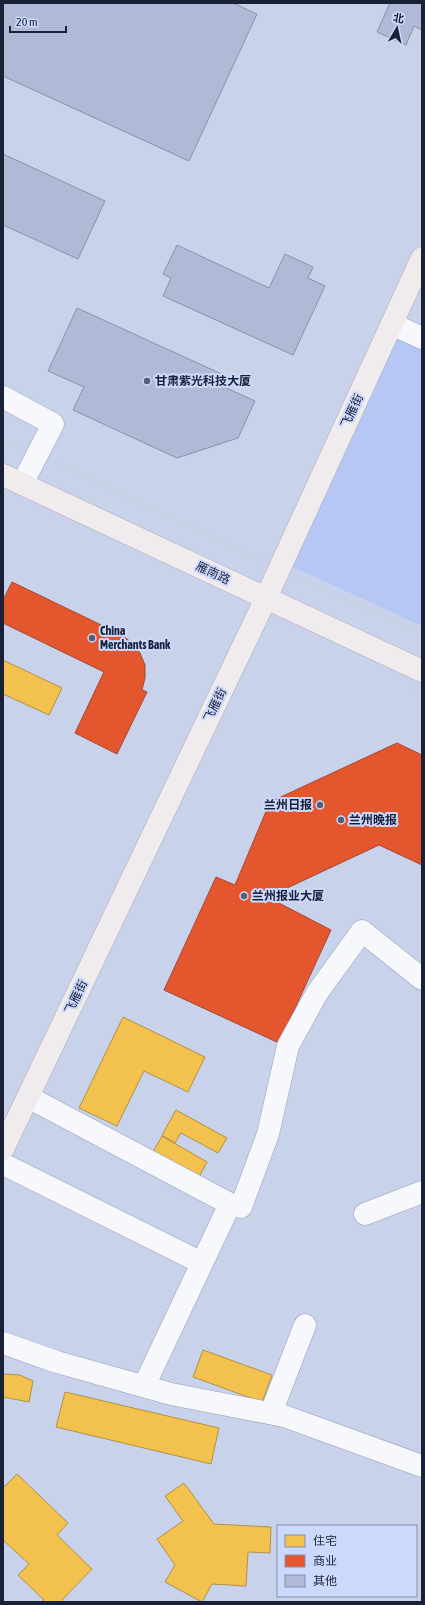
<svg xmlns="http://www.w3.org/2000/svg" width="425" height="1605" viewBox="0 0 425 1605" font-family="'Asap Condensed','Noto Sans SC',sans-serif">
	<rect width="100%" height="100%" fill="#c9d2eb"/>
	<!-- built -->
	<path fill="#b6c7f6" d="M 394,337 L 422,350 L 422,626 L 291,566 Z"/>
	<!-- homes -->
	<path fill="#f2c14e" stroke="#b19147" d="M 3,660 L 62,688 L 49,715 L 3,694 Z
		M 123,1017 L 205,1057 L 188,1092 L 144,1071 L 117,1126 L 79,1108 Z
		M 176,1110 L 227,1138 L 218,1153 L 181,1133 L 175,1143 L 162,1135 Z
		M 162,1136 L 207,1162 L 195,1184 L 149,1159 Z
		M 203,1350 L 272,1375 L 262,1402 L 193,1377 Z
		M 3,1374 L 20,1375 L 33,1381 L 29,1402 L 3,1397 Z
		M 65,1392 L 219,1428 L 211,1464 L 56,1427 Z
		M 17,1474 L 68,1523 L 57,1535 L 92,1569 L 62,1600 L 64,1602 L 41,1602 L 44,1600 L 18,1575 L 29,1564 L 3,1540 L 3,1488 Z
		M 184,1483 L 214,1524 L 271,1527 L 270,1553 L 248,1552 L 246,1586 L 212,1584 L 202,1602 L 165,1582 L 175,1565 L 157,1539 L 183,1521 L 165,1496 Z"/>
	<!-- shops -->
	<path fill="#e4572e" stroke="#a74731" d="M 12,582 L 122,635 L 132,643 L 140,653 L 145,665 L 145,678 L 142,690 L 147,692 L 117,754 L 75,733 L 104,672 L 3,623 L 3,600 Z
		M 397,743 L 422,755 L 422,865 L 379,845 L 285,889 L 279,903 L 331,930 L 279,1043 L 164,990 L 216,877 L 235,885 L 270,802 Z"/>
	<!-- building -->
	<path fill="#b0bad6" stroke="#8a91a6" d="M 3,3 L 233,3 L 257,14 L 189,161 L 3,76 Z
		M 390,3 L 422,3 L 422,30 L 414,26 L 406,45 L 377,32 Z
		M 3,154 L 105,201 L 78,259 L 3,225 Z
		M 177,245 L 269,288 L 285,254 L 313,267 L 308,278 L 325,286 L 293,355 L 163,296 L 171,278 L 163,274 Z
		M 77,308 L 226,376 L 222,386 L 255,401 L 238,438 L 177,458 L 73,410 L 84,387 L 48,371 Z"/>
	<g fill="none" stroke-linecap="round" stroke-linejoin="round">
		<defs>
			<path id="minor" d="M 392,324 L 422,338
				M 3,397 L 53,424 L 22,484
				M 28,1097 L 230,1204 L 241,1207 L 268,1134 L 288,1046 L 317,993 L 362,931 L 422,979
				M 3,1164 L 202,1263
				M 365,1214 L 422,1192
				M 3,1343 L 57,1362 L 171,1394 L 284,1416 L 422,1466
				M 144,1386 L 230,1204
				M 271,1413 L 305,1325"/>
			<path id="major" d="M 3,475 L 422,671
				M 3,1149 L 266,598 L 422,258"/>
		</defs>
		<!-- minor casing -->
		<use href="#minor" stroke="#989fb5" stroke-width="23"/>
		<!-- major casing -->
		<use href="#major" stroke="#b0abb6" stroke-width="23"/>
		<!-- path -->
		<path stroke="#ced1d9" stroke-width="2.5" stroke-dasharray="2 2" stroke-linecap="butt" d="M 3,438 L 19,446
			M 55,462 L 262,561
			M 297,577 L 422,634
			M 415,691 L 422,695"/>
		<!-- minor -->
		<use href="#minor" stroke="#f7f8fc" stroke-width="22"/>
		<!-- major -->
		<use href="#major" stroke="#f0ecee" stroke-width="22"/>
	</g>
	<!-- markers -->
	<g fill="#575f76" stroke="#cbd9fc" stroke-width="1.5">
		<circle cx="147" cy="381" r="4"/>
		<circle cx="92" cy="638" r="4"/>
		<circle cx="320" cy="805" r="4"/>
		<circle cx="341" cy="820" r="4"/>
		<circle cx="244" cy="896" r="4"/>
	</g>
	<g text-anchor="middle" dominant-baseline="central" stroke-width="4" stroke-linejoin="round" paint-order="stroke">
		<!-- poi labels -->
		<g font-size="12" font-weight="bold" fill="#1a2137" stroke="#cbd9fc" text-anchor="start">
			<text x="155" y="381">甘肃紫光科技大厦</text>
			<text x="100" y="631">China<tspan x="100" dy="14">Merchants Bank</tspan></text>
			<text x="312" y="805" text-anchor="end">兰州日报</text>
			<text x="349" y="820">兰州晚报</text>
			<text x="252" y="896">兰州报业大厦</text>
		</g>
		<!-- street labels -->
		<g font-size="12" fill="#1a2137" stroke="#cbd9fc">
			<text transform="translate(352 411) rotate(-65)">飞雁街</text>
			<text transform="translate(213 573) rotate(25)">雁南路</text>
			<text transform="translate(215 705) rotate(-64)">飞雁街</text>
			<text transform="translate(76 997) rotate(-64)">飞雁街</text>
		</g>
	</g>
	<!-- border -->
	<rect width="425" height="1605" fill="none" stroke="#1a2137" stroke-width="8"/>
	<!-- legend -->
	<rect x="277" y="1525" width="140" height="72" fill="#cbd9fc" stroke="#848fad"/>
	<rect x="285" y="1535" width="20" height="12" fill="#f2c14e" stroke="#848fad"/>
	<text x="313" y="1545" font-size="12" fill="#1a2137">住宅</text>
	<rect x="285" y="1555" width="20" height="12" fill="#e4572e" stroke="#848fad"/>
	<text x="313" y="1565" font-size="12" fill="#1a2137">商业</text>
	<rect x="285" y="1575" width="20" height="12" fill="#b0bad6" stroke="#848fad"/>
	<text x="313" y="1585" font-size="12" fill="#1a2137">其他</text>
	<!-- north arrow -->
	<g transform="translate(397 28) rotate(9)" stroke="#cbd9fc" stroke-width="3" paint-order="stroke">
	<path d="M0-3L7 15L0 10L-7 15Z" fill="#1a2137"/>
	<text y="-6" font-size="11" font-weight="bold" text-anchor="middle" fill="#1a2137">北</text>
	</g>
	<!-- scale -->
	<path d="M10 26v6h56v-6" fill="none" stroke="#1a2137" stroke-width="2"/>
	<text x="16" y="26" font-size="12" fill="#1a2137" stroke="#cbd9fc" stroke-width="3" paint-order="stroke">20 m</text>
</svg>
